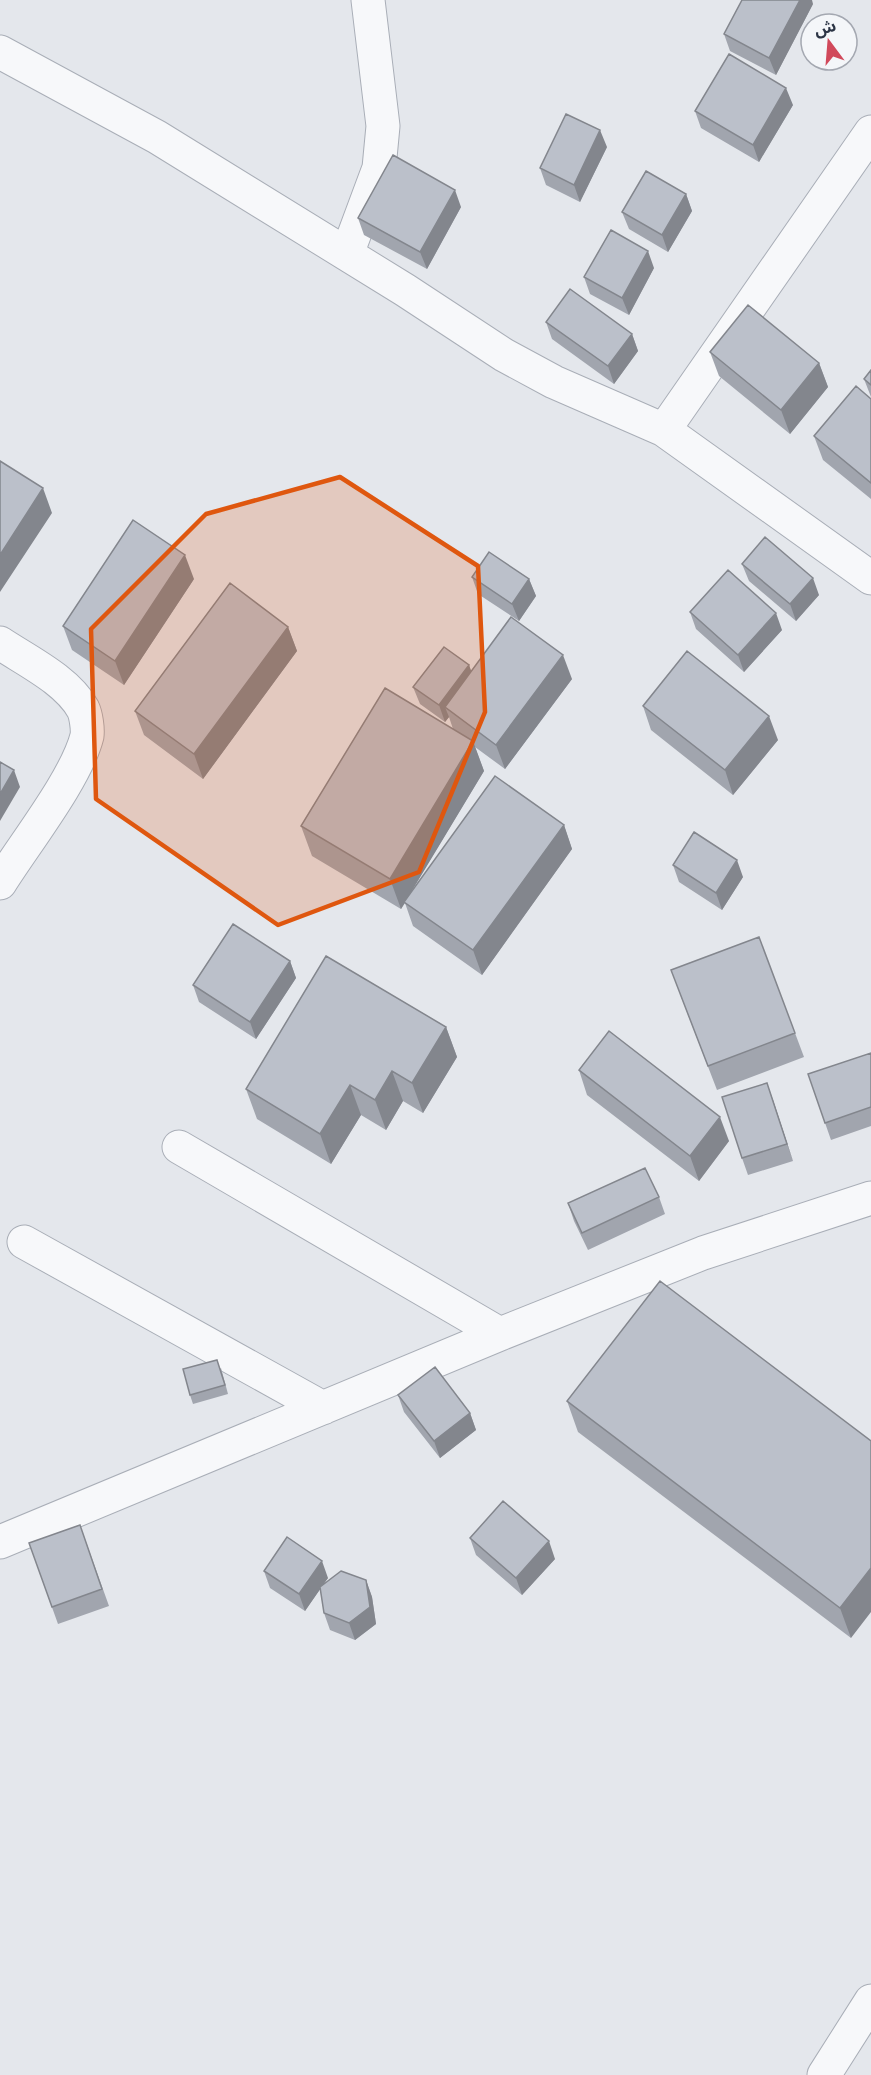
<svg xmlns="http://www.w3.org/2000/svg" width="871" height="2075" viewBox="0 0 871 2075" font-family="'Noto Sans','Noto Sans Arabic',sans-serif">
	<rect width="100%" height="100%" fill="#e4e7ec"/>
	<g fill="none" stroke-linecap="round" stroke-linejoin="round">
		<defs>
			<path id="minor" d="M 0,52 L 157,137 L 405,290 L 504,355 L 554,382 L 664,430 L 871,578
				M 347,254 L 379,168 L 383,126 L 368,0
				M 664,430 L 871,132
				M 0,643 C 27,661 67,680 83,709 C 86,715 88,729 87,736 C 76,779 25,843 0,883
				M 179,1147 L 500,1334
				M 24,1242 L 323,1408
				M 0,1542 L 500,1334 L 703,1253 L 871,1198
				M 824,2075 L 871,2001"/>
		</defs>
		<!-- minor casing -->
		<use href="#minor" stroke="#a9aeb7" stroke-width="35"/>
		<!-- minor -->
		<use href="#minor" stroke="#f7f8fa" stroke-width="33"/>
	</g>
	<!-- wall -->
	<path fill="#a1a5ae" d="M 813,4 L 776,75 L 730,51 L 724,34 Z
		M 793,105 L 759,162 L 701,128 L 695,111 Z
		M 607,147 L 580,202 L 546,185 L 540,168 Z
		M 686,194 L 692,211 L 668,252 L 629,229 L 622,212 Z
		M 461,207 L 427,269 L 364,235 L 358,218 Z
		M 654,268 L 629,315 L 590,294 L 584,277 Z
		M 546,322 L 632,334 L 638,351 L 614,384 L 552,339 Z
		M 710,352 L 819,363 L 828,387 L 790,434 L 719,376 Z
		M 871,370 L 871,397 L 864,379 Z
		M 871,399 L 871,499 L 823,460 L 814,436 Z
		M 742,564 L 819,595 L 796,621 L 749,581 Z
		M 472,577 L 529,579 L 536,596 L 519,621 L 478,594 Z
		M 194,579 L 124,685 L 72,650 L 63,626 Z
		M 690,612 L 782,630 L 744,672 L 696,629 Z
		M 288,627 L 297,651 L 203,779 L 144,735 L 135,711 Z
		M 469,665 L 471,671 L 572,679 L 505,769 L 475,747 L 484,771 L 410,893 L 564,825 L 572,849 L 482,975 L 413,926 L 405,903 L 401,909 L 312,856 L 301,826 L 453,729 L 449,717 L 445,722 L 420,704 L 413,687 Z
		M 643,706 L 778,740 L 733,795 L 651,730 Z
		M 673,865 L 743,877 L 722,910 L 679,882 Z
		M 290,961 L 296,978 L 256,1039 L 199,1002 L 193,985 Z
		M 680,994 L 795,1033 L 804,1057 L 717,1090 Z
		M 446,1027 L 457,1057 L 423,1113 L 403,1101 L 386,1130 L 361,1115 L 331,1164 L 257,1119 L 246,1089 Z
		M 871,1053 L 871,1126 L 831,1140 L 808,1074 Z
		M 579,1070 L 729,1141 L 699,1181 L 587,1095 Z
		M 773,1100 L 793,1161 L 748,1175 L 742,1158 Z
		M 659,1197 L 665,1214 L 588,1250 L 574,1221 L 568,1203 Z
		M 221,1368 L 228,1394 L 193,1404 L 190,1395 Z
		M 398,1395 L 470,1413 L 476,1430 L 440,1458 L 404,1412 Z
		M 567,1401 L 871,1441 L 851,1638 L 578,1432 Z
		M 80,1525 L 109,1606 L 58,1624 L 29,1543 Z
		M 470,1538 L 555,1559 L 522,1595 L 476,1555 Z
		M 264,1571 L 328,1578 L 323,1584 L 366,1580 L 372,1597 L 376,1624 L 355,1640 L 330,1630 L 324,1613 L 320,1589 L 305,1611 L 270,1588 Z"/>
	<!-- shaded-wall -->
	<path fill="#83868d" d="M 800,0 L 812,0 L 813,4 L 776,75 L 769,58 Z
		M 786,88 L 793,105 L 759,162 L 753,145 Z
		M 600,130 L 607,147 L 580,202 L 574,185 Z
		M 455,190 L 461,207 L 427,269 L 420,252 Z
		M 686,194 L 692,211 L 668,252 L 662,235 Z
		M 648,251 L 654,268 L 629,315 L 622,298 Z
		M 632,334 L 638,351 L 614,384 L 608,366 Z
		M 819,363 L 828,387 L 790,434 L 781,410 Z
		M 43,488 L 52,513 L 0,592 L 0,555 Z
		M 185,555 L 194,579 L 124,685 L 115,661 Z
		M 813,578 L 819,595 L 796,621 L 790,604 Z
		M 529,579 L 536,596 L 519,621 L 512,604 Z
		M 776,613 L 782,630 L 744,672 L 738,655 Z
		M 288,627 L 297,651 L 203,779 L 194,754 Z
		M 563,655 L 572,679 L 505,769 L 496,745 Z
		M 469,665 L 475,682 L 445,707 L 449,717 L 445,722 L 439,705 Z
		M 769,716 L 778,740 L 733,795 L 725,770 Z
		M 473,741 L 484,771 L 401,909 L 390,879 Z
		M 14,770 L 20,787 L 0,821 L 0,794 Z
		M 564,825 L 572,849 L 482,975 L 473,950 Z
		M 737,860 L 743,877 L 722,910 L 716,893 Z
		M 290,961 L 296,978 L 256,1039 L 250,1022 Z
		M 446,1027 L 457,1057 L 423,1113 L 412,1083 Z
		M 392,1071 L 403,1101 L 386,1130 L 375,1100 Z
		M 767,1083 L 773,1100 L 793,1161 L 787,1144 Z
		M 350,1085 L 361,1115 L 331,1164 L 320,1134 Z
		M 720,1117 L 729,1141 L 699,1181 L 690,1156 Z
		M 470,1413 L 476,1430 L 440,1458 L 434,1441 Z
		M 549,1541 L 555,1559 L 522,1595 L 516,1578 Z
		M 322,1561 L 328,1578 L 305,1611 L 299,1594 Z
		M 871,1568 L 871,1612 L 851,1638 L 840,1608 Z
		M 366,1580 L 372,1597 L 376,1624 L 355,1640 L 349,1623 Z"/>
	<!-- building -->
	<path fill="#bbc0ca" stroke="#83868d" stroke-width="1.5" d="M 742,0 L 800,0 L 769,58 L 724,34 Z
		M 729,54 L 786,88 L 753,145 L 695,111 Z
		M 566,114 L 600,130 L 574,185 L 540,168 Z
		M 393,155 L 455,190 L 420,252 L 358,218 Z
		M 646,171 L 686,194 L 662,235 L 622,212 Z
		M 611,230 L 648,251 L 622,298 L 584,277 Z
		M 570,289 L 632,334 L 608,366 L 546,322 Z
		M 748,305 L 819,363 L 781,410 L 710,352 Z
		M 871,370 L 871,385 L 864,379 Z
		M 856,386 L 871,399 L 871,483 L 814,436 Z
		M 0,461 L 43,488 L 0,555 Z
		M 133,520 L 185,555 L 115,661 L 63,626 Z
		M 765,537 L 813,578 L 790,604 L 742,564 Z
		M 489,552 L 529,579 L 512,604 L 472,577 Z
		M 728,570 L 776,613 L 738,655 L 690,612 Z
		M 230,583 L 288,627 L 194,754 L 135,711 Z
		M 511,617 L 563,655 L 496,745 L 445,707 Z
		M 444,647 L 469,665 L 439,705 L 413,687 Z
		M 687,651 L 769,716 L 725,770 L 643,706 Z
		M 385,688 L 473,741 L 390,879 L 301,826 Z
		M 0,762 L 14,770 L 0,794 Z
		M 495,776 L 564,825 L 473,950 L 404,902 Z
		M 694,832 L 737,860 L 716,893 L 673,865 Z
		M 233,924 L 290,961 L 250,1022 L 193,985 Z
		M 759,937 L 795,1033 L 708,1066 L 671,970 Z
		M 326,956 L 446,1027 L 412,1083 L 392,1071 L 375,1100 L 350,1085 L 320,1134 L 246,1089 Z
		M 609,1031 L 720,1117 L 690,1156 L 579,1070 Z
		M 871,1053 L 871,1107 L 825,1123 L 808,1074 Z
		M 767,1083 L 787,1144 L 742,1158 L 722,1097 Z
		M 645,1168 L 659,1197 L 582,1233 L 568,1203 Z
		M 660,1281 L 871,1441 L 871,1568 L 840,1608 L 567,1401 Z
		M 217,1360 L 225,1385 L 190,1395 L 183,1369 Z
		M 435,1367 L 470,1413 L 434,1441 L 398,1395 Z
		M 503,1501 L 549,1541 L 516,1578 L 470,1538 Z
		M 80,1525 L 102,1589 L 52,1607 L 29,1543 Z
		M 287,1537 L 322,1561 L 299,1594 L 264,1571 Z
		M 341,1571 L 366,1580 L 370,1607 L 349,1623 L 324,1613 L 320,1587 Z"/>
	<!-- marked area -->
	<path fill="#df570f" fill-opacity="0.2" stroke="#df570f" stroke-width="4.5" stroke-linejoin="round" d="M 340,477 L 478,566 L 485,712 L 419,872 L 278,925 L 96,799 L 91,629 L 206,514 Z"/>
	<!-- north arrow -->
	<g transform="translate(829 42) rotate(344)"><circle r="28" fill="#f4f6f9" stroke="#a4a8b1" stroke-width="1.5"/>
	<path d="M0-4.5L10 22L0 15L-10 22Z" fill="#d1495b"/>
	<text y="-9" font-size="16" font-weight="bold" text-anchor="middle" fill="#2b3445">ش</text>
	</g>
</svg>
